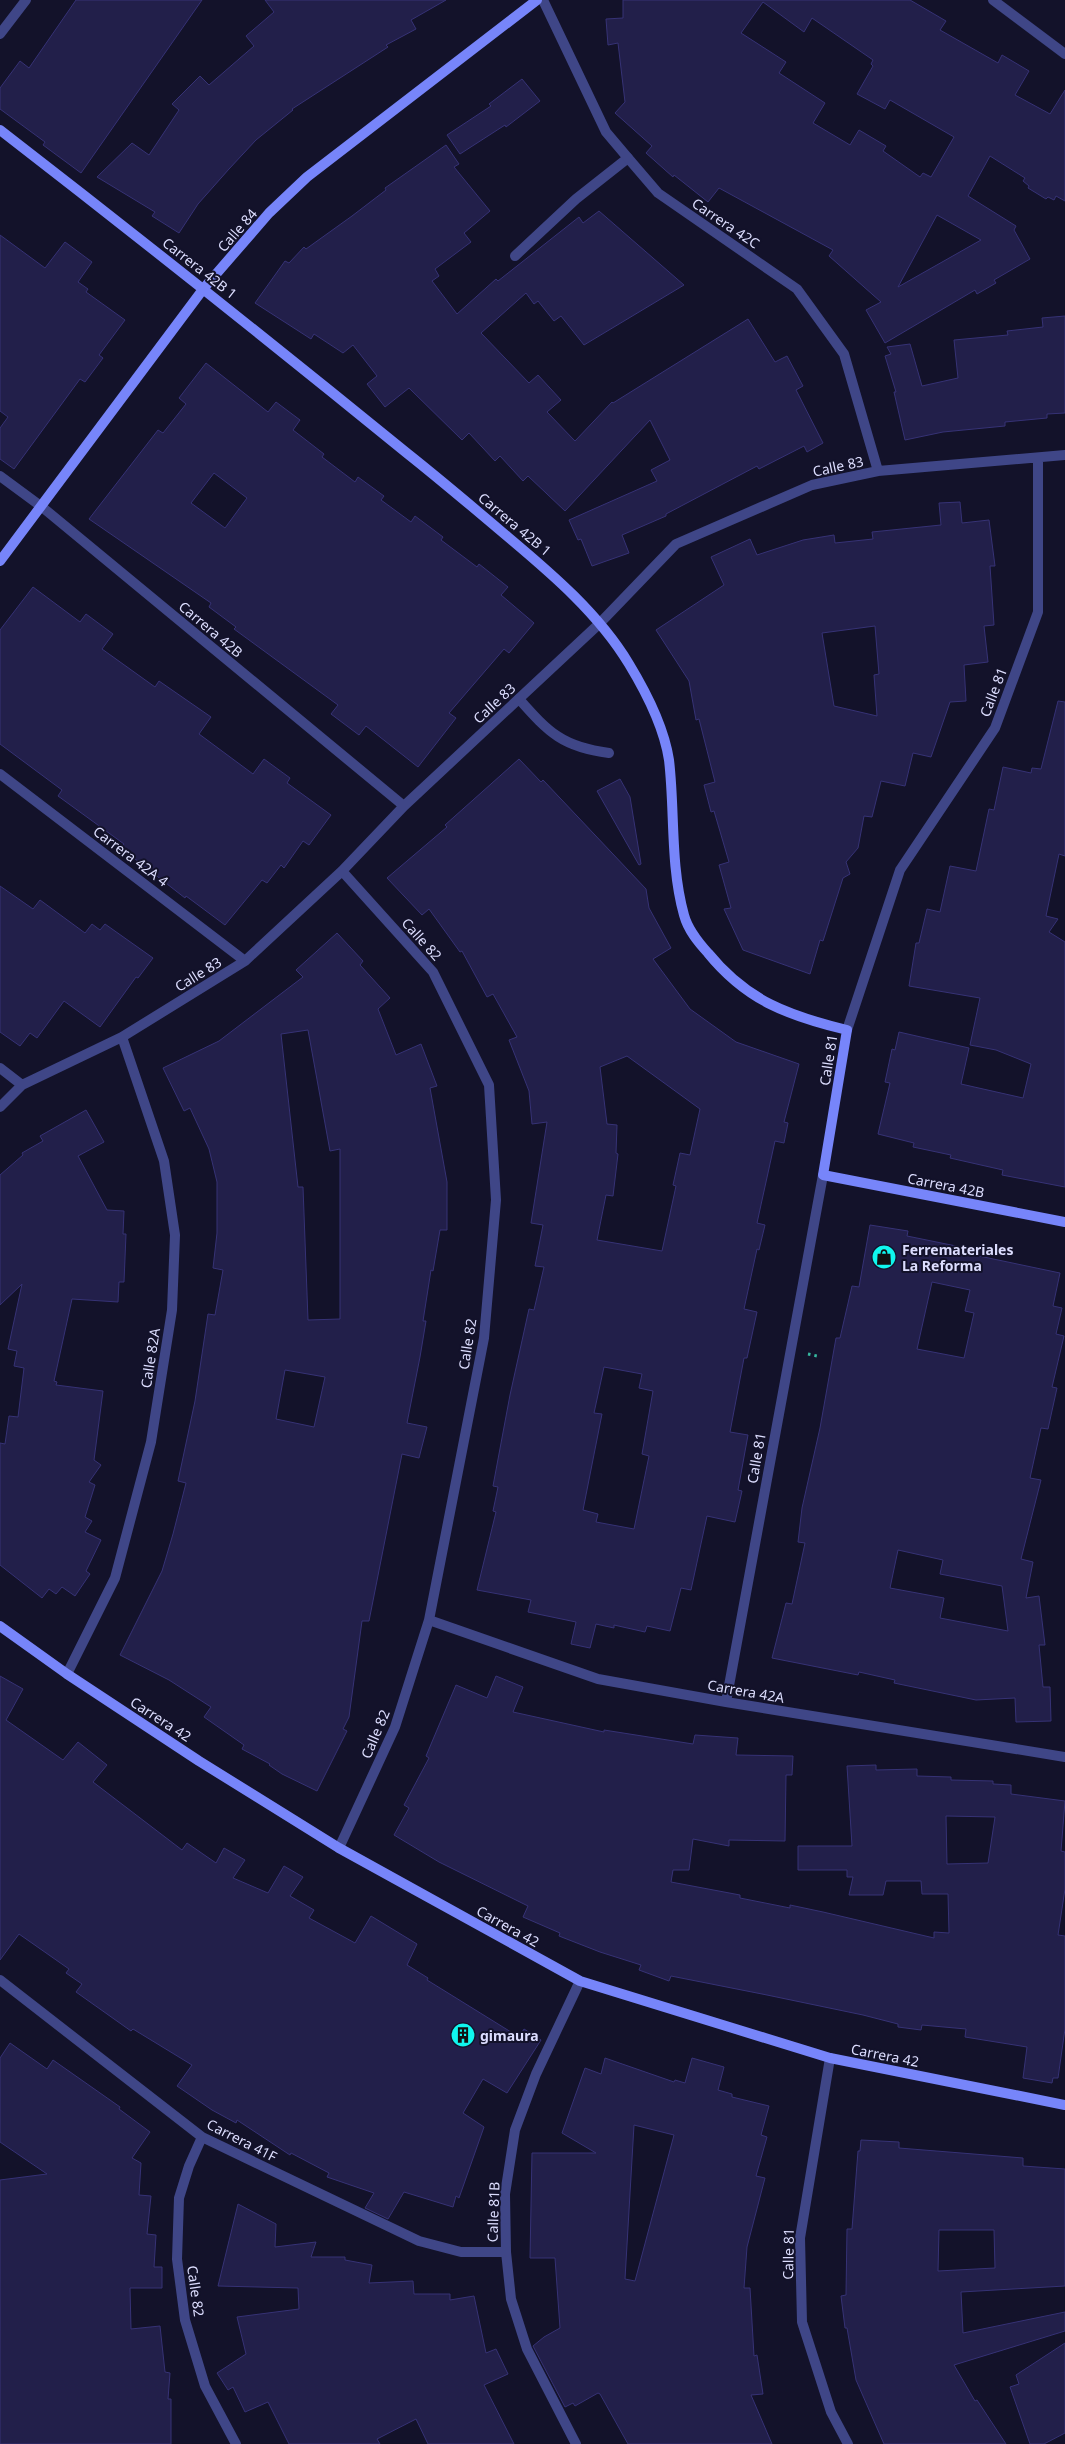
<svg xmlns="http://www.w3.org/2000/svg" width="1065" height="2444" viewBox="0 0 1065 2444" font-family="'Noto Sans',sans-serif">
	<rect width="100%" height="100%" fill="#13122a"/>
	<!-- building -->
	<path fill="#221f4a" stroke="#363275" fill-rule="evenodd" d="M 76,0 L 202,0 L 81,173 L 43,145 L 45,142 L 0,109 L 0,88 L 20,61 L 29,68 Z
		M 265,0 L 446,0 L 411,20 L 416,29 L 386,45 L 388,47 L 292,109 L 293,110 L 256,140 L 229,169 L 198,204 L 179,233 L 152,216 L 155,212 L 97,177 L 132,143 L 149,155 L 179,110 L 172,104 L 200,76 L 209,85 L 254,46 L 246,36 L 274,12 Z
		M 623,0 L 910,0 L 946,21 L 940,30 L 998,63 L 1002,55 L 1029,71 L 1015,95 L 1050,114 L 1065,90 L 1065,201 L 1056,196 L 1054,200 L 1048,197 L 1046,199 L 1028,188 L 1029,186 L 1023,181 L 1025,178 L 990,156 L 968,196 L 1016,226 L 1014,230 L 1030,259 L 994,280 L 996,283 L 977,294 L 975,290 L 885,343 L 866,310 L 881,302 L 829,256 L 833,250 L 719,188 L 708,202 L 674,175 L 673,177 L 646,153 L 652,146 L 615,113 L 625,102 L 618,43 L 608,45 L 606,19 L 623,18 ZM 763,2 L 804,32 L 812,18 L 873,60 L 871,64 L 873,66 L 857,94 L 885,109 L 890,100 L 954,137 L 931,177 L 923,173 L 920,177 L 883,151 L 886,146 L 859,130 L 850,145 L 813,123 L 825,103 L 779,73 L 786,62 L 741,33 ZM 937,215 L 981,240 L 898,287 Z
		M 522,79 L 540,101 L 506,127 L 505,125 L 460,154 L 447,135 L 491,106 L 489,104 Z
		M 446,145 L 459,164 L 454,167 L 490,211 L 464,233 L 471,242 L 435,269 L 439,276 L 432,281 L 457,314 L 496,279 L 498,281 L 579,217 L 583,223 L 599,211 L 684,285 L 584,345 L 561,316 L 554,321 L 538,301 L 534,304 L 526,293 L 481,333 L 529,383 L 538,375 L 561,400 L 547,412 L 575,441 L 612,402 L 613,403 L 748,319 L 775,362 L 787,356 L 803,386 L 796,390 L 823,443 L 807,452 L 804,446 L 759,469 L 757,466 L 666,514 L 666,516 L 622,535 L 629,553 L 592,566 L 581,539 L 578,540 L 569,520 L 657,481 L 651,470 L 670,460 L 650,420 L 565,511 L 528,476 L 523,481 L 500,456 L 495,461 L 469,433 L 462,440 L 409,388 L 385,407 L 367,384 L 377,376 L 353,345 L 343,353 L 314,334 L 311,339 L 255,303 L 285,261 L 289,263 L 304,247 L 306,249 L 352,216 L 386,190 L 385,188 Z
		M 0,235 L 45,268 L 65,242 L 92,262 L 78,282 L 88,289 L 86,292 L 125,320 L 99,355 L 103,358 L 85,382 L 80,379 L 14,469 L 0,459 L 0,428 L 8,417 L 0,411 Z
		M 1065,316 L 1065,413 L 1047,414 L 1047,418 L 1005,422 L 1005,426 L 943,432 L 905,440 L 894,392 L 896,392 L 885,356 L 891,354 L 887,347 L 910,344 L 922,386 L 958,378 L 954,340 L 1008,335 L 1007,331 L 1043,327 L 1042,318 Z
		M 206,363 L 268,412 L 276,402 L 300,420 L 293,430 L 324,454 L 322,457 L 355,482 L 358,477 L 384,496 L 381,500 L 411,522 L 415,516 L 443,537 L 441,540 L 477,567 L 479,564 L 508,587 L 501,595 L 534,623 L 509,653 L 504,649 L 449,713 L 456,718 L 418,767 L 366,726 L 359,735 L 331,714 L 338,705 L 234,629 L 236,627 L 209,607 L 211,603 L 89,519 L 158,430 L 163,433 L 186,404 L 179,398 ZM 214,473 L 247,498 L 225,528 L 191,503 Z
		M 960,502 L 962,523 L 989,520 L 995,566 L 990,566 L 994,625 L 984,626 L 988,662 L 964,665 L 966,701 L 950,702 L 931,757 L 913,753 L 905,786 L 881,781 L 872,817 L 864,816 L 858,848 L 846,862 L 850,874 L 843,878 L 823,941 L 820,940 L 810,974 L 743,950 L 724,909 L 731,908 L 719,865 L 729,862 L 714,811 L 711,812 L 704,785 L 715,782 L 699,719 L 696,720 L 689,681 L 656,630 L 724,585 L 711,557 L 750,539 L 757,555 L 803,540 L 834,535 L 835,543 L 873,539 L 872,532 L 941,525 L 939,503 ZM 875,626 L 879,674 L 874,675 L 877,716 L 834,706 L 822,633 Z
		M 33,587 L 80,622 L 86,614 L 113,634 L 102,649 L 155,687 L 159,681 L 211,717 L 199,734 L 253,774 L 264,759 L 290,778 L 287,783 L 331,815 L 309,845 L 303,841 L 284,868 L 281,865 L 267,883 L 262,880 L 225,925 L 186,896 L 185,898 L 121,848 L 124,844 L 58,796 L 62,790 L 0,744 L 0,630 Z
		M 1058,701 L 1065,702 L 1065,856 L 1059,854 L 1046,916 L 1058,919 L 1049,932 L 1065,942 L 1065,1187 L 1002,1175 L 1003,1170 L 950,1158 L 951,1155 L 913,1147 L 914,1143 L 878,1134 L 890,1083 L 885,1082 L 892,1049 L 895,1050 L 899,1032 L 969,1048 L 961,1084 L 1023,1098 L 1031,1064 L 996,1050 L 970,1045 L 980,998 L 909,986 L 916,943 L 919,943 L 927,909 L 940,912 L 950,866 L 976,871 L 989,809 L 994,810 L 1003,767 L 1031,773 L 1032,768 L 1041,769 Z
		M 519,759 L 541,782 L 543,780 L 646,889 L 649,908 L 671,948 L 653,959 L 690,1009 L 736,1042 L 799,1064 L 784,1122 L 788,1123 L 784,1143 L 775,1141 L 757,1223 L 765,1225 L 759,1250 L 757,1249 L 744,1309 L 757,1312 L 747,1358 L 744,1358 L 730,1432 L 748,1435 L 738,1490 L 742,1491 L 735,1522 L 707,1516 L 691,1590 L 681,1588 L 670,1631 L 647,1626 L 645,1632 L 614,1625 L 614,1628 L 596,1624 L 590,1648 L 571,1644 L 576,1622 L 528,1612 L 531,1600 L 477,1590 L 496,1512 L 493,1511 L 498,1487 L 493,1486 L 510,1395 L 529,1309 L 534,1310 L 544,1267 L 535,1266 L 543,1225 L 531,1223 L 547,1122 L 532,1124 L 529,1091 L 509,1040 L 517,1037 L 493,994 L 487,997 L 462,951 L 460,952 L 429,909 L 422,915 L 387,878 L 447,827 L 445,825 ZM 627,1056 L 700,1109 L 690,1155 L 680,1153 L 673,1185 L 676,1186 L 662,1251 L 597,1240 L 606,1195 L 613,1196 L 618,1154 L 616,1153 L 617,1125 L 607,1124 L 600,1067 ZM 604,1367 L 642,1374 L 639,1388 L 653,1391 L 642,1454 L 649,1456 L 634,1529 L 596,1522 L 598,1514 L 583,1510 L 602,1414 L 594,1413 Z
		M 620,779 L 630,797 L 641,864 L 639,865 L 597,791 Z
		M 0,886 L 33,909 L 40,900 L 85,933 L 92,924 L 100,930 L 105,924 L 153,958 L 138,978 L 136,977 L 100,1027 L 64,1001 L 37,1038 L 30,1033 L 20,1046 L 0,1032 Z
		M 337,933 L 363,961 L 360,965 L 390,998 L 378,1009 L 396,1055 L 421,1044 L 437,1086 L 430,1088 L 447,1182 L 447,1230 L 440,1230 L 433,1271 L 431,1270 L 423,1321 L 426,1321 L 420,1357 L 407,1423 L 427,1427 L 419,1458 L 402,1454 L 369,1621 L 362,1621 L 349,1717 L 343,1729 L 347,1731 L 317,1791 L 282,1774 L 269,1765 L 270,1764 L 242,1749 L 244,1745 L 204,1717 L 211,1707 L 169,1680 L 120,1655 L 162,1571 L 173,1534 L 186,1483 L 178,1481 L 195,1401 L 208,1314 L 215,1315 L 223,1270 L 213,1268 L 217,1233 L 217,1182 L 209,1149 L 190,1108 L 184,1111 L 163,1068 L 219,1041 L 303,977 L 296,970 ZM 308,1030 L 330,1151 L 340,1149 L 340,1319 L 308,1320 L 303,1187 L 298,1187 L 281,1034 ZM 285,1370 L 325,1377 L 314,1427 L 276,1419 Z
		M 86,1110 L 104,1142 L 78,1156 L 107,1210 L 124,1211 L 123,1234 L 126,1234 L 124,1282 L 119,1282 L 118,1302 L 72,1299 L 54,1381 L 57,1382 L 56,1385 L 103,1391 L 94,1460 L 101,1465 L 89,1482 L 95,1485 L 85,1517 L 92,1521 L 85,1532 L 101,1540 L 86,1571 L 90,1574 L 75,1596 L 62,1587 L 56,1594 L 49,1589 L 42,1598 L 0,1565 L 0,1443 L 5,1444 L 9,1416 L 18,1417 L 24,1368 L 14,1366 L 17,1351 L 8,1349 L 22,1284 L 0,1305 L 0,1175 L 23,1155 L 22,1153 L 43,1141 L 40,1136 Z
		M 870,1225 L 908,1231 L 907,1236 L 961,1247 L 960,1252 L 1060,1273 L 1053,1306 L 1062,1308 L 1056,1334 L 1064,1336 L 1052,1387 L 1057,1388 L 1048,1429 L 1041,1428 L 1030,1478 L 1041,1480 L 1021,1559 L 1033,1562 L 1026,1598 L 1039,1596 L 1045,1645 L 1039,1645 L 1043,1687 L 1050,1687 L 1051,1721 L 1016,1722 L 1015,1698 L 976,1700 L 894,1683 L 895,1680 L 859,1672 L 858,1675 L 772,1658 L 786,1603 L 792,1604 L 805,1543 L 798,1542 L 802,1508 L 820,1428 L 836,1338 L 840,1338 L 852,1286 L 859,1287 ZM 932,1282 L 970,1290 L 965,1311 L 974,1313 L 964,1358 L 917,1349 ZM 898,1550 L 943,1560 L 940,1574 L 1002,1586 L 1008,1631 L 940,1618 L 944,1598 L 890,1588 Z
		M 0,1676 L 23,1689 L 6,1720 L 63,1760 L 78,1742 L 107,1765 L 93,1782 L 182,1850 L 187,1843 L 216,1863 L 224,1848 L 245,1860 L 233,1878 L 268,1893 L 284,1866 L 303,1877 L 290,1896 L 314,1910 L 309,1918 L 355,1943 L 371,1916 L 417,1944 L 407,1965 L 428,1978 L 427,1980 L 519,2037 L 524,2029 L 541,2040 L 507,2093 L 483,2079 L 463,2113 L 484,2127 L 459,2198 L 456,2196 L 453,2207 L 404,2192 L 388,2219 L 365,2208 L 374,2193 L 327,2177 L 329,2173 L 291,2153 L 290,2155 L 237,2120 L 236,2123 L 212,2110 L 177,2086 L 192,2065 L 133,2029 L 131,2031 L 76,1992 L 82,1984 L 66,1973 L 69,1969 L 19,1934 L 0,1960 Z
		M 496,1676 L 523,1687 L 513,1712 L 604,1732 L 604,1730 L 693,1744 L 695,1735 L 738,1738 L 736,1755 L 793,1756 L 792,1775 L 786,1775 L 785,1841 L 729,1840 L 729,1846 L 693,1839 L 689,1870 L 673,1870 L 671,1882 L 740,1895 L 740,1898 L 790,1908 L 790,1905 L 823,1912 L 934,1938 L 934,1932 L 949,1933 L 948,1894 L 922,1894 L 921,1881 L 886,1881 L 883,1895 L 849,1895 L 853,1877 L 847,1877 L 847,1870 L 798,1870 L 798,1846 L 852,1846 L 847,1766 L 876,1765 L 876,1770 L 917,1769 L 917,1776 L 951,1777 L 951,1780 L 993,1781 L 993,1784 L 1011,1785 L 1011,1794 L 1065,1801 L 1061,1851 L 1065,1852 L 1065,1889 L 1058,1935 L 1065,1936 L 1065,2029 L 1058,2078 L 1053,2078 L 1052,2083 L 1023,2078 L 1027,2047 L 965,2037 L 966,2029 L 922,2025 L 921,2030 L 898,2027 L 898,2024 L 863,2015 L 767,1995 L 671,1976 L 669,1981 L 639,1970 L 641,1965 L 600,1952 L 559,1936 L 560,1933 L 523,1917 L 528,1906 L 439,1862 L 394,1835 L 409,1808 L 404,1805 L 429,1758 L 426,1756 L 456,1685 L 487,1698 ZM 946,1816 L 995,1817 L 988,1863 L 947,1864 Z
		M 10,2043 L 47,2069 L 53,2060 L 120,2107 L 119,2109 L 150,2132 L 132,2158 L 141,2163 L 139,2195 L 151,2196 L 147,2234 L 156,2235 L 154,2267 L 162,2267 L 162,2288 L 130,2288 L 131,2329 L 160,2326 L 165,2372 L 170,2373 L 168,2399 L 171,2399 L 171,2444 L 0,2444 L 0,2180 L 47,2174 L 0,2142 L 0,2058 Z
		M 605,2058 L 674,2082 L 675,2080 L 685,2083 L 692,2058 L 724,2067 L 718,2090 L 732,2094 L 732,2097 L 769,2106 L 761,2135 L 767,2137 L 756,2176 L 765,2178 L 747,2247 L 744,2288 L 750,2288 L 754,2356 L 757,2355 L 763,2394 L 751,2395 L 772,2444 L 628,2444 L 600,2394 L 598,2393 L 575,2406 L 573,2403 L 565,2407 L 533,2346 L 544,2337 L 560,2328 L 555,2258 L 530,2258 L 532,2153 L 596,2153 L 562,2133 L 585,2068 L 601,2074 ZM 634,2125 L 674,2135 L 635,2281 L 625,2279 Z
		M 861,2140 L 899,2142 L 899,2148 L 1023,2158 L 1023,2166 L 1065,2169 L 1065,2286 L 961,2292 L 963,2333 L 1065,2312 L 1065,2331 L 954,2365 L 975,2401 L 977,2400 L 1006,2444 L 884,2444 L 856,2380 L 847,2328 L 845,2328 L 841,2296 L 846,2295 L 847,2229 L 852,2229 L 858,2151 L 860,2151 ZM 939,2230 L 994,2230 L 995,2268 L 938,2271 Z
		M 238,2204 L 276,2224 L 275,2247 L 316,2242 L 311,2257 L 345,2257 L 345,2260 L 372,2265 L 369,2283 L 413,2281 L 414,2294 L 450,2294 L 450,2300 L 474,2296 L 486,2353 L 496,2349 L 508,2374 L 484,2385 L 514,2444 L 428,2444 L 416,2419 L 377,2439 L 380,2444 L 289,2444 L 268,2402 L 245,2412 L 233,2387 L 228,2390 L 217,2373 L 246,2354 L 237,2317 L 299,2309 L 298,2288 L 218,2286 Z
		M 1065,2343 L 1065,2433 L 1044,2444 L 1030,2444 L 1010,2387 L 1019,2384 L 1016,2375 Z"/>
	<g fill="none" stroke-linecap="round" stroke-linejoin="round">
		<!-- path -->
		<path stroke="#36b89f" stroke-width="3" stroke-dasharray="2.5 4" stroke-linecap="butt" d="M 808,1354 L 817,1356"/>
		<!-- lane -->
		<path stroke="#3f4687" stroke-width="10" d="M 515,256 L 576,199 L 628,158
			M 519,699 C 549,733 563,747 609,753"/>
		<!-- street -->
		<path stroke="#3f4687" stroke-width="10" d="M 543,0 L 606,132 L 628,158 L 658,193 L 797,289 L 844,354 L 878,471
			M 993,0 L 1065,54
			M 0,34 L 26,0
			M 0,476 L 42,507 L 404,806
			M 0,774 L 245,961
			M 847,1030 L 900,870 L 995,728 L 1038,612 L 1038,458
			M 0,1068 L 22,1085
			M 0,1107 L 22,1085 L 122,1037 L 245,961 L 342,871 L 404,806 L 600,623 L 676,544 L 812,485 L 878,471 L 1065,455
			M 429,1620 L 598,1679 L 726,1702 L 1065,1757
			M 67,1674 L 115,1578 L 151,1442 L 172,1310 L 175,1235 L 164,1161 L 122,1037
			M 726,1702 L 823,1175
			M 339,1848 L 395,1727 L 429,1620 L 484,1338 L 496,1200 L 489,1085 L 433,972 L 342,871
			M 0,1980 L 202,2137 L 419,2241 L 461,2252 L 506,2252
			M 830,2058 L 800,2238 L 802,2322 L 831,2412 L 848,2444
			M 202,2137 L 189,2166 L 179,2198 L 177,2259 L 185,2320 L 205,2386 L 236,2444
			M 576,2444 L 527,2349 L 511,2299 L 506,2252 L 505,2194 L 515,2130 L 536,2074 L 580,1981"/>
		<!-- secondary -->
		<path stroke="#7785fa" stroke-width="10" d="M 0,130 C 137,236 273,344 408,454 C 442,481 475,509 508,537 C 552,574 599,614 629,664 C 646,692 664,727 669,760 C 675,810 670,865 684,915 C 688,930 698,942 708,953 C 747,1001 789,1016 847,1030 L 823,1175 L 1065,1222
			M 0,561 L 204,288 L 269,213 L 307,177 L 537,0
			M 0,1626 L 67,1674 L 199,1761 L 339,1848 L 580,1981 L 830,2058 L 1065,2105"/>
	</g>
	<!-- icons -->
	<defs>
		<symbol id="shop-disc" viewBox="-11 -11 22 22"><circle r="9.5" fill="#10f6ee" stroke="#13122a"/><path d="M-5-2.5h2.3a2.7 3.5 0 0 1 5.4 0H5L5.5 6h-11ZM-1.5-2.5h3a1.5 2.3 0 0 0-3 0Z" fill="#111"/></symbol>
		<symbol id="building-disc" viewBox="-11 -11 22 22"><circle r="9.5" fill="#10f6ee" stroke="#13122a"/><path d="M-4-6H4V6H1V3H-1V6H-4ZM-2.5-4.3h1.7v1.8h-1.7ZM.8-4.3h1.7v1.8H.8ZM-2.5-1h1.7V.8h-1.7ZM.8-1h1.7V.8H.8Z" fill="#111"/></symbol>
	</defs>
	<g fill-rule="evenodd">
		<use href="#shop-disc" x="870" y="1243" width="28" height="28"/>
		<use href="#building-disc" x="449" y="2021" width="28" height="28"/>
	</g>
	<g text-anchor="middle" dominant-baseline="central" stroke-width="4" stroke-linejoin="round" paint-order="stroke">
		<!-- street labels -->
		<g font-size="14" fill="#dcddfe" stroke="#13122a">
			<text transform="translate(726 223) rotate(34)">Carrera 42C</text>
			<text transform="translate(237 230) rotate(-49)">Calle 84</text>
			<text transform="translate(200 268) rotate(38)">Carrera 42B 1</text>
			<text transform="translate(838 466) rotate(-12)">Calle 83</text>
			<text transform="translate(515 524) rotate(40)">Carrera 42B 1</text>
			<text transform="translate(211 629) rotate(40)">Carrera 42B</text>
			<text transform="translate(993 692) rotate(-69)">Calle 81</text>
			<text transform="translate(494 703) rotate(-43)">Calle 83</text>
			<text transform="translate(131 856) rotate(37)">Carrera 42A 4</text>
			<text transform="translate(422 939) rotate(48)">Calle 82</text>
			<text transform="translate(198 974) rotate(-32)">Calle 83</text>
			<text transform="translate(828 1060) rotate(-81)">Calle 81</text>
			<text transform="translate(946 1185) rotate(11)">Carrera 42B</text>
			<text transform="translate(467 1344) rotate(-81)">Calle 82</text>
			<text transform="translate(150 1358) rotate(-81)">Calle 82A</text>
			<text transform="translate(756 1458) rotate(-80)">Calle 81</text>
			<text transform="translate(746 1691) rotate(10)">Carrera 42A</text>
			<text transform="translate(161 1719) rotate(33)">Carrera 42</text>
			<text transform="translate(375 1734) rotate(-67)">Calle 82</text>
			<text transform="translate(508 1926) rotate(29)">Carrera 42</text>
			<text transform="translate(885 2055) rotate(11)">Carrera 42</text>
			<text transform="translate(242 2140) rotate(27)">Carrera 41F</text>
			<text transform="translate(493 2212) rotate(-88)">Calle 81B</text>
			<text transform="translate(788 2254) rotate(-89)">Calle 81</text>
			<text transform="translate(196 2291) rotate(82)">Calle 82</text>
		</g>
		<!-- poi labels -->
		<g font-size="14" font-weight="bold" fill="#dcddfe" stroke="#13122a" text-anchor="start">
			<text x="902" y="1249">Ferremateriales<tspan x="902" dy="16">La Reforma</tspan></text>
			<text x="480" y="2035">gimaura</text>
		</g>
	</g>
</svg>
